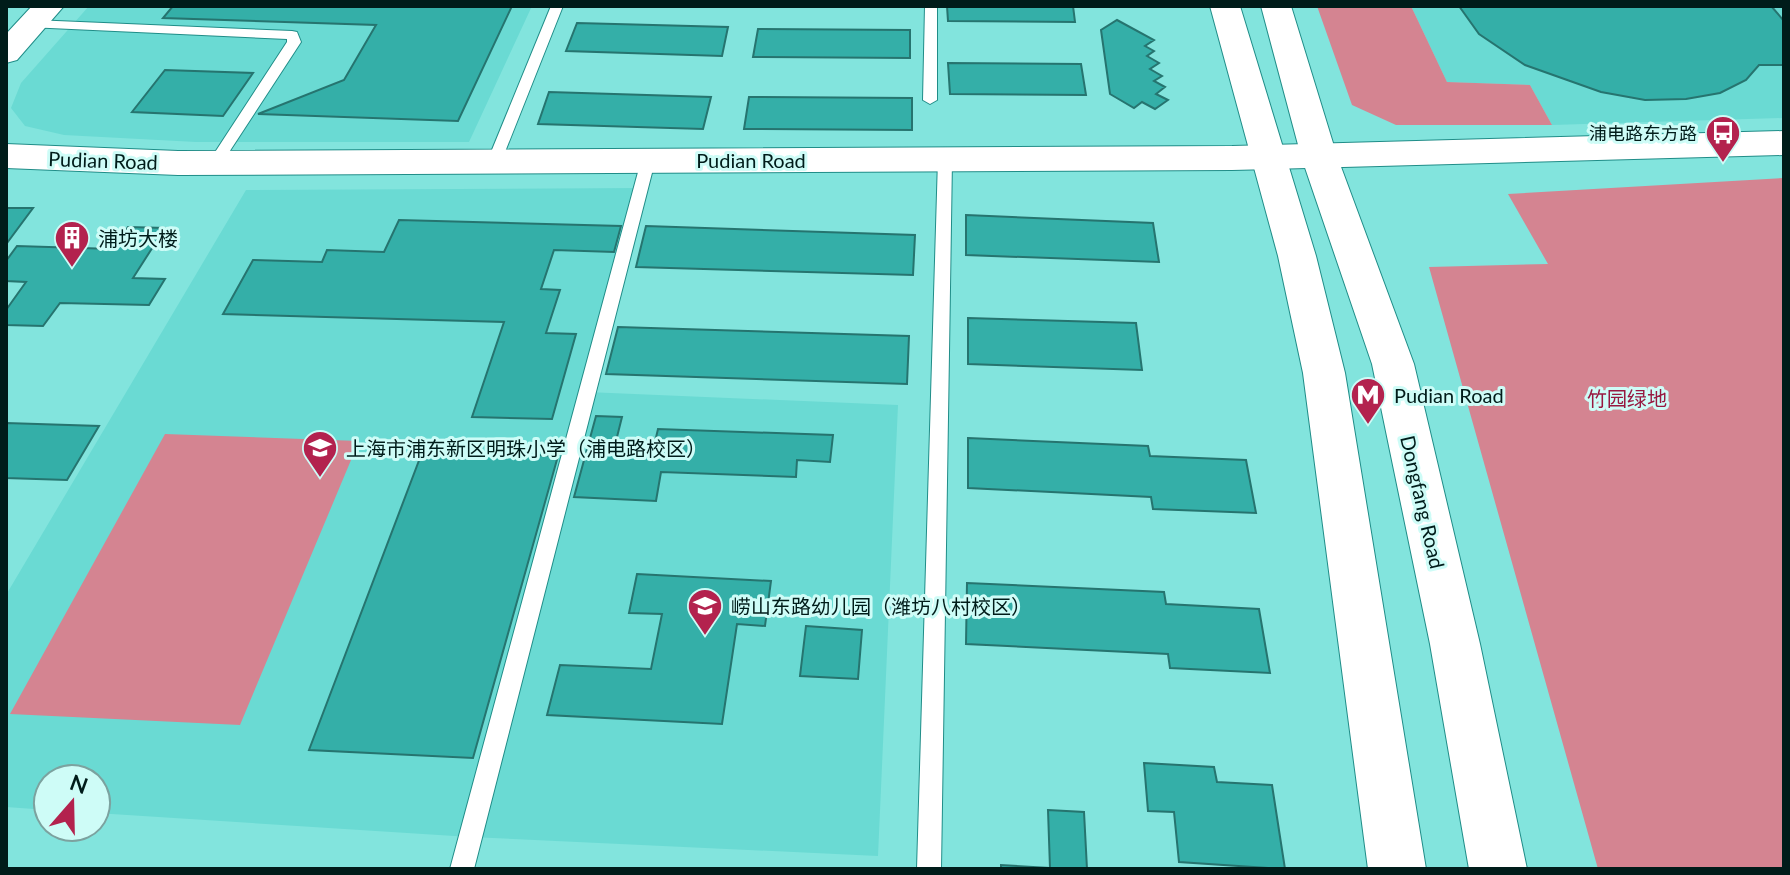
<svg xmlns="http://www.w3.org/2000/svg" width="1790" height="875" viewBox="0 0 1790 875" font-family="Lato,'Noto Sans SC',sans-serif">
	<rect width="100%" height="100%" fill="#82e4dd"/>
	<!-- built -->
	<path fill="#6adad3" d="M 89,6 L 532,6 L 469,142 L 196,142 L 64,135 L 25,126 L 11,108 L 21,83 Z
		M 1411,6 L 1784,6 L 1784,118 L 1552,125 L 1530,85 L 1447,82 Z
		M 641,188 L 587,392 L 898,405 L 878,856 L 470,837 L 96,813 L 96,779 L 48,779 L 48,810 L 6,807 L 6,595 L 246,190 Z"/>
	<!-- green -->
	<path fill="#d48491" d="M 1317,6 L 1411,6 L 1447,82 L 1530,85 L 1552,125 L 1396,125 L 1352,105 Z
		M 1784,178 L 1784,869 L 1598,869 L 1429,267 L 1548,264 L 1508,194 Z
		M 165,434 L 359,441 L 240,725 L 10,714 Z"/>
	<!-- building -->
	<path fill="#34afa8" stroke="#26746f" stroke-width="2" d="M 173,6 L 512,6 L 458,121 L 258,114 L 344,80 L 376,25 L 163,18 Z
		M 947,6 L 1073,6 L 1075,22 L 948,21 Z
		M 1459,6 L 1772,7 L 1784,21 L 1784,65 L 1759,65 L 1746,80 L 1720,93 L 1686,99 L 1645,100 L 1601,92 L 1525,65 L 1479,34 Z
		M 1117,20 L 1154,40 L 1145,46 L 1154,51 L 1147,56 L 1159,63 L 1150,69 L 1162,76 L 1154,81 L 1165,87 L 1156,94 L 1168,100 L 1155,109 L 1142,102 L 1134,108 L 1110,94 L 1101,30 Z
		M 577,23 L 728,27 L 722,56 L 566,51 Z
		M 758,29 L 910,30 L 910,58 L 753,57 Z
		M 948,63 L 1081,64 L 1086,95 L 950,94 Z
		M 165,70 L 253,73 L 223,116 L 132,112 Z
		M 549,92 L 711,97 L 703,129 L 538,124 Z
		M 749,97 L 912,98 L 912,130 L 744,129 Z
		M 6,208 L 33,208 L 7,243 L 6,243 Z
		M 966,215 L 1153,223 L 1159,262 L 966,255 Z
		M 399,220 L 621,226 L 614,252 L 554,250 L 541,289 L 560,290 L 546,333 L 576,334 L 552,419 L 472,417 L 504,322 L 223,314 L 253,260 L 322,262 L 327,250 L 384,252 Z
		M 646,226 L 915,235 L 913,275 L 636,267 Z
		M 128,227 L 165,228 L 133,278 L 165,279 L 149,305 L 60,303 L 43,326 L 6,325 L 6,310 L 26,282 L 6,281 L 6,261 L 17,246 L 113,249 Z
		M 968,318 L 1136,323 L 1142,370 L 968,364 Z
		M 618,327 L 909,336 L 907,384 L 606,374 Z
		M 596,416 L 622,417 L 615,445 L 654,446 L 658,429 L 833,435 L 830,462 L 797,460 L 796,477 L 661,472 L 656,501 L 574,497 Z
		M 6,423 L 99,426 L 67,480 L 6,478 Z
		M 968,438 L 1148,446 L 1150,456 L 1246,460 L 1256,513 L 1153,509 L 1151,497 L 968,488 Z
		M 423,450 L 558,456 L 473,758 L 309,750 Z
		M 637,574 L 771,581 L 765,626 L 737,624 L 722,724 L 547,715 L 560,665 L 651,669 L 662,614 L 629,613 Z
		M 967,583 L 1164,592 L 1166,604 L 1259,609 L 1270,673 L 1170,668 L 1168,654 L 966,644 Z
		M 806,626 L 862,630 L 858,679 L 800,676 Z
		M 1144,763 L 1214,767 L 1217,782 L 1272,785 L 1285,869 L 1179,862 L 1174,812 L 1148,811 Z
		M 1048,810 L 1084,812 L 1087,869 L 1001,869 L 1001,865 L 1050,868 Z"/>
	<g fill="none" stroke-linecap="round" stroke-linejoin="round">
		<defs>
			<path id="service" d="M 551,6 L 563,6 L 501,162 L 494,167 L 489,165 L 487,162 Z
				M 925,6 L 937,6 L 937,100 L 930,104 L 923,100 Z
				M 33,20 L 292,31 L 297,32 L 301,42 L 220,166 L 215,168 L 208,163 L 287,42 L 287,39 L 28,27 L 28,21 Z
				M 945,154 L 952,159 L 941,869 L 917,869 L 938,159 Z
				M 648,156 L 655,161 L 474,869 L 450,869 L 641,161 Z"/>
			<path id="tertiary" d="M 32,6 L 64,6 L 17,60 L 6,63 L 6,34 Z
				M 1784,131 L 1784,155 L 1232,170 L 178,175 L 6,168 L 6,144 L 178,151 L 1232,146 Z"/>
			<path id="secondary" d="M 1210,6 L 1240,6 L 1316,256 L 1345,373 L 1426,869 L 1368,869 L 1303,373 L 1278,256 Z
				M 1261,6 L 1291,6 L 1337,156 L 1414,364 L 1480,644 L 1527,869 L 1469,869 L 1430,644 L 1372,364 L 1301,156 Z"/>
		</defs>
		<!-- service casing -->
		<use href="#service" stroke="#208d88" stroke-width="2"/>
		<!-- tertiary casing -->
		<use href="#tertiary" stroke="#208d88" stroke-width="2"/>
		<!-- secondary casing -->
		<use href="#secondary" stroke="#208d88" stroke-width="2"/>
		<!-- service -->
		<use href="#service" fill="#fff" fill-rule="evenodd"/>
		<!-- tertiary -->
		<use href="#tertiary" fill="#fff" fill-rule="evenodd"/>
		<!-- secondary -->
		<use href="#secondary" fill="#fff" fill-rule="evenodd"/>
	</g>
	<!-- icons -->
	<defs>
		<symbol id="bus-pin" viewBox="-11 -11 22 30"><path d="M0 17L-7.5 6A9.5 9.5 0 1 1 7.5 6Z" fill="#b3224e" stroke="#cefcf7"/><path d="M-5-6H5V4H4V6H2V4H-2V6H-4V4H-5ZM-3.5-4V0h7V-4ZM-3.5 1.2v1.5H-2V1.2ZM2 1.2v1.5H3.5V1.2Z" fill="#fff"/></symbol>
		<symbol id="building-pin" viewBox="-11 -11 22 30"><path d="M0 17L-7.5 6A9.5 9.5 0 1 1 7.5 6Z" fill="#b3224e" stroke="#cefcf7"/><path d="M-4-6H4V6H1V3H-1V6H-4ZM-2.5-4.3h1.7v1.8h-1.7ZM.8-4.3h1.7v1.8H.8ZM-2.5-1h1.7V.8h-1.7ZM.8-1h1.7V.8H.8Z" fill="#fff"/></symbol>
		<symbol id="metro-pin" viewBox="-11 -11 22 30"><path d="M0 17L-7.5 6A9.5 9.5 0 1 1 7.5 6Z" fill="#b3224e" stroke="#cefcf7"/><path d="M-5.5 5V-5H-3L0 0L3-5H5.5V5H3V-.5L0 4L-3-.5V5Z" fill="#fff"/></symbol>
		<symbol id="school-pin" viewBox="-11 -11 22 30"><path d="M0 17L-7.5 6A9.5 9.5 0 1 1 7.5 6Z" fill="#b3224e" stroke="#cefcf7"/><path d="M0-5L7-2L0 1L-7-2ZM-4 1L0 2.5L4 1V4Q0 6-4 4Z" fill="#fff"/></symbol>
	</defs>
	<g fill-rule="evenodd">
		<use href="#bus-pin" x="1703" y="113" width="40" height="54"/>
		<use href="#building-pin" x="52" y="218" width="40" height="54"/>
		<use href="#metro-pin" x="1348" y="375" width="40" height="54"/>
		<use href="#school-pin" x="300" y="428" width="40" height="54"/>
		<use href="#school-pin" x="685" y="586" width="40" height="54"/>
	</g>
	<g text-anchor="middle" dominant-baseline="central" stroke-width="6" stroke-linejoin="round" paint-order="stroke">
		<!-- far-poi labels -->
		<g font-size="18" fill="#001c1a" stroke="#cefcf7" text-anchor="end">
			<text x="1697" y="133">浦电路东方路</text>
		</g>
		<!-- street labels -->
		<g font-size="20" fill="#001c1a" stroke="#cefcf7">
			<text transform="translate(103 160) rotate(2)">Pudian Road</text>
			<text x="751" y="160">Pudian Road</text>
			<text transform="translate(1423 502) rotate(77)">Dongfang Road</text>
		</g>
		<!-- poi labels -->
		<g font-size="20" fill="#001c1a" stroke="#cefcf7" text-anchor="start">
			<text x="98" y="238">浦坊大楼</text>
			<text x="1394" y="395">Pudian Road</text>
			<text x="346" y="448">上海市浦东新区明珠小学（浦电路校区）</text>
			<text x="731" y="606">崂山东路幼儿园（潍坊八村校区）</text>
		</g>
		<!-- park labels -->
		<g font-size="20" fill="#981840" stroke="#cefcf7">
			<text x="1627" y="398">竹园绿地</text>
		</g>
	</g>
	<!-- border -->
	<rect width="1790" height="875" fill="none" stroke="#001c1a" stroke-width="16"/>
	<!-- north arrow -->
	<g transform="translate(72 803) rotate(20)"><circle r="38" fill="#cefcf7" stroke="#7ca29f" stroke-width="2"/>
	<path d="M0-6L14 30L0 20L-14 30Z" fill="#b3224e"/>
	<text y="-12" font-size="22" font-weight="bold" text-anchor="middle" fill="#001c1a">N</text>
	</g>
</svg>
